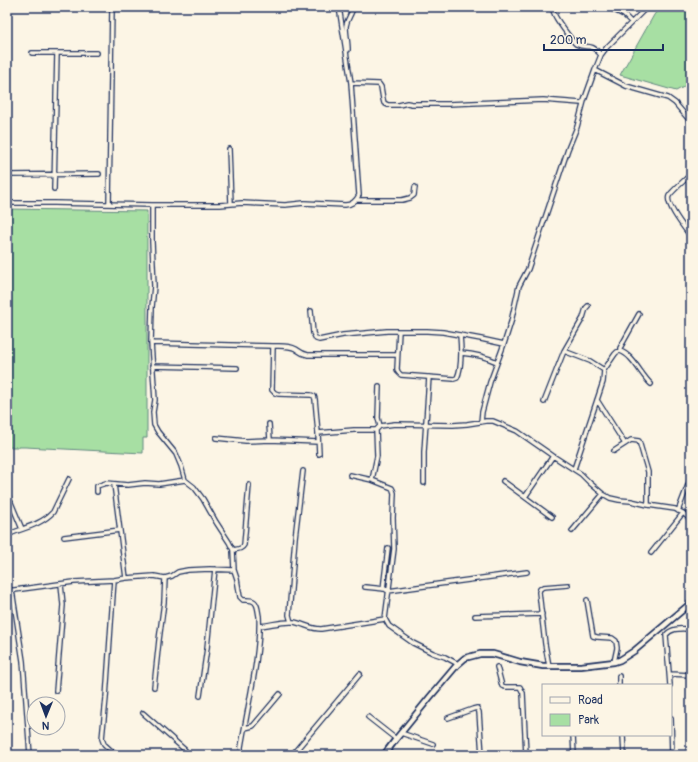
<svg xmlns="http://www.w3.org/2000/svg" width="698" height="762" viewBox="0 0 698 762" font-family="Pangolin,sans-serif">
	<rect width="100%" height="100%" fill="#fcf5e5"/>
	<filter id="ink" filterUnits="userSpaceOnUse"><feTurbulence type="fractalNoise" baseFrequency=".025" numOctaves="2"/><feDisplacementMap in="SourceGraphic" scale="8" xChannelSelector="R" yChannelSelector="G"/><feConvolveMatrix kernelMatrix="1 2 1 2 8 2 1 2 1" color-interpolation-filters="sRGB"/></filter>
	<g filter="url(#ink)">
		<!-- green -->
		<path fill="#a7dfa3" stroke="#618780" d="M 660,7 L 691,7 L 691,83 L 676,91 L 620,75 L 654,15 Z
			M 7,209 L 147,211 L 147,438 L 143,438 L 143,453 L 25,447 L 7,447 Z"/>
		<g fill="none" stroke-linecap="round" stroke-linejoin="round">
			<defs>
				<path id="minor" d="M 553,7 C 553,8 553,12 554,13 C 555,18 572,41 576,44 C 587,50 589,41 601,55
					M 608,7 L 624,15 L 631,22
					M 647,7 L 607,47 L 601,55 L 595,70 L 626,86 L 668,98 L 675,103 L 691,122
					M 348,50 C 348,42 346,34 346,26 C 347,19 352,14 353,7
					M 32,53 L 97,53
					M 351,83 L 379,84 L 381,87 L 383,99 L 384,103 L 388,105 L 399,105 L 407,103 L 412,104 L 448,104 L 543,100 L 581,103 L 584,101 L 585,98 L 595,70
					M 229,149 L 231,204
					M 691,174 C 686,179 672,191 669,196 C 665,204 686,230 691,237
					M 7,175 L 99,174
					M 54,189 L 57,53
					M 356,200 L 402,200 L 410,198 L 414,195 L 415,187
					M 7,203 L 54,203 L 152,205 L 220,205 L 242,203 L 285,205 L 304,203 L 345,205 C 352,205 356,201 359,195 L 351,83 L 339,7
					M 109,204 L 112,7
					M 152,205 L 152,242 L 154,286 L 152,307 L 151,343 L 155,400 L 153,412 L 154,425 L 158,432 L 176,454 L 181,466 L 185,480 L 194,487 L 203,499 L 216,522 L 229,542 L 233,550 L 234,570 L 237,579 L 240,597 L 243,600 C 247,600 254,599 256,604 C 258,607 258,612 259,616 C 260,631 258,647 256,662 C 252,690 246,718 241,747 L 241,755
					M 311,311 L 313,333 L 316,339 L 319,340 L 343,335 L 366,333 L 387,331 L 427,331 L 443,332 L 481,339 L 504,344
					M 399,331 L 397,369 L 398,372 L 401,375 L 454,379 L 457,378 C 462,368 461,346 460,335
					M 151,343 L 273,346 C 280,346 289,345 296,349 C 300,352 302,354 308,355 L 397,355
					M 273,346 L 272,390 L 275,393 L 278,394 L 311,395 L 314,396 L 315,399 L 318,433 L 319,454
					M 564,351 L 590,361 L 604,370
					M 620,351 L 620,348 L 639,314
					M 461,353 C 474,354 485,356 497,362
					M 152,366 L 237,368
					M 379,386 L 378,418 L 380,426
					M 597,400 L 625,444
					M 544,402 L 564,351 L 583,318 L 586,308 L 588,306
					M 481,422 L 482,412 L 490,382 L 504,344 L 511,322 L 519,286 L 528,269 L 568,149 L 577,127 L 584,101
					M 269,424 L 270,440
					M 376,430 L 377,456 L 372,480 L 392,488 L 393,490 L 394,493 L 393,518 L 394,549 L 385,619 L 389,626 L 413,643 L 433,653 L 445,657 L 458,664
					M 318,433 L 354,430 L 376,430 L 380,426 L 395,424 L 453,425 L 467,424 L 486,421 L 493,421 L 517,431 L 553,456 L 581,474 L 590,483 L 603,494 L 610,498 L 619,500 L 631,501 L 648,505 L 675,509 L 683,513 L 691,520
					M 216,438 L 246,441 L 270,440 L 318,442
					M 614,451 L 631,440 L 639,441 L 648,472 L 648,505
					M 574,469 L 603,382 L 604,370 L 615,354 L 617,352 L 620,351 C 633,355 641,375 651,384
					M 350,475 L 372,480
					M 503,481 L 552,517
					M 424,483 L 424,452 L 429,377
					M 97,492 L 97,486 L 106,483 L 128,485 L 145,483 L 159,484 L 185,480
					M 7,493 L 22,529
					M 525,497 L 553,456
					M 678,511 L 691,477
					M 572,531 L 603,494
					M 7,535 C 23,528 41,525 53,512 L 69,479
					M 64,537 L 120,530
					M 233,550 C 238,549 242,549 244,545 L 249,485
					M 651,553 L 683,513
					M 126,578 L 154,576 L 165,578 L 164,602 L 159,640 L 154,687
					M 165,578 L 172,576 L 178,572 L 188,570 L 210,569 L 234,570
					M 114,580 L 106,698 L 102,739 L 104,744 L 116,755
					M 365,587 L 385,589 L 388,591 L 527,572
					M 383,589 L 388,548
					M 12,590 L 23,661 L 30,755
					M 7,591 L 74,582 L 114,580 L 126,578 L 114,484
					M 587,600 L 593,636 L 597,637 L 612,638 L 616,641 L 617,648 L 614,662
					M 475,616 L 542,614
					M 291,622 L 289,615 L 295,538 L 303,471
					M 260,626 C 271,625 282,621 294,622 C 304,624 311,629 321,629 L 385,619
					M 549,666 L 545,644 L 539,592 L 540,589 L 543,587 L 568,585
					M 497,667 L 502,686 L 505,687 L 520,687 L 523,693 L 526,755
					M 670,674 L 691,675
					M 619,676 L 619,685
					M 670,685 L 666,635 C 672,627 682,629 691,629
					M 56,691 L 63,605 L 61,584
					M 200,696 L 207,648 L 215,569
					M 143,713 L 185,750 L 186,755
					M 368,717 L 396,739
					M 448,718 L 473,709 L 477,708 L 479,712 L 482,755
					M 671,718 L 672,755
					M 245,728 L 253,726 L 280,694
					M 401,733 L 433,744
					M 573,735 L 574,755
					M 623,735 L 624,755
					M 292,755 L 360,674
					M 457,755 L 482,752"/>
				<path id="tertiary" d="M 384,755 L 396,739 L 430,697 L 457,665 L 465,658 L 480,654 L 493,654 L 520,662 L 543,666 L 581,666 L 614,662 L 620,660 L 634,651 L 691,603"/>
			</defs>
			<!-- minor casing -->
			<use href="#minor" stroke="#1b2f5e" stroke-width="6"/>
			<!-- tertiary casing -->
			<use href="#tertiary" stroke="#1b2f5e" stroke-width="8"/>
			<!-- minor -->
			<use href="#minor" stroke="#fcf5e5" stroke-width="3.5"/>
			<!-- tertiary -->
			<use href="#tertiary" stroke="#fcf5e5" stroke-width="4.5"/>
		</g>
	</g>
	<!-- margin -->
	<rect width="698" height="762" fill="none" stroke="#fcf5e5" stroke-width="24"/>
	<rect x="12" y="12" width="674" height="738" fill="none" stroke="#1b2f5e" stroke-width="1.5" filter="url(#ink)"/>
	<!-- legend -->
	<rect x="542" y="684" width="130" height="52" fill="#fcf5e5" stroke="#a2a6af"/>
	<rect x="550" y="697" width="20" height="6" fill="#fcf5e5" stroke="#a2a6af"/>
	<text x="578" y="704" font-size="12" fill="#1b2f5e">Road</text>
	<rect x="550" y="714" width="20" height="12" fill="#a7dfa3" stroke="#a2a6af"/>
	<text x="578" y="724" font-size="12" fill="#1b2f5e">Park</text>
	<!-- north arrow -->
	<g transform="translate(46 716) rotate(181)"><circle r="19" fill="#fcf5e5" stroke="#a2a6af"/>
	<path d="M0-3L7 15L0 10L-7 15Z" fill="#1b2f5e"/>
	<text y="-6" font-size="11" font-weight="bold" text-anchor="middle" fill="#1b2f5e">N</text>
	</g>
	<!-- scale -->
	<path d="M544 44v6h119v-6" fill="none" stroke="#1b2f5e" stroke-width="2"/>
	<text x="550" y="44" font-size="12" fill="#1b2f5e" stroke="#fcf5e5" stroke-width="3" paint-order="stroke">200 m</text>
</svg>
